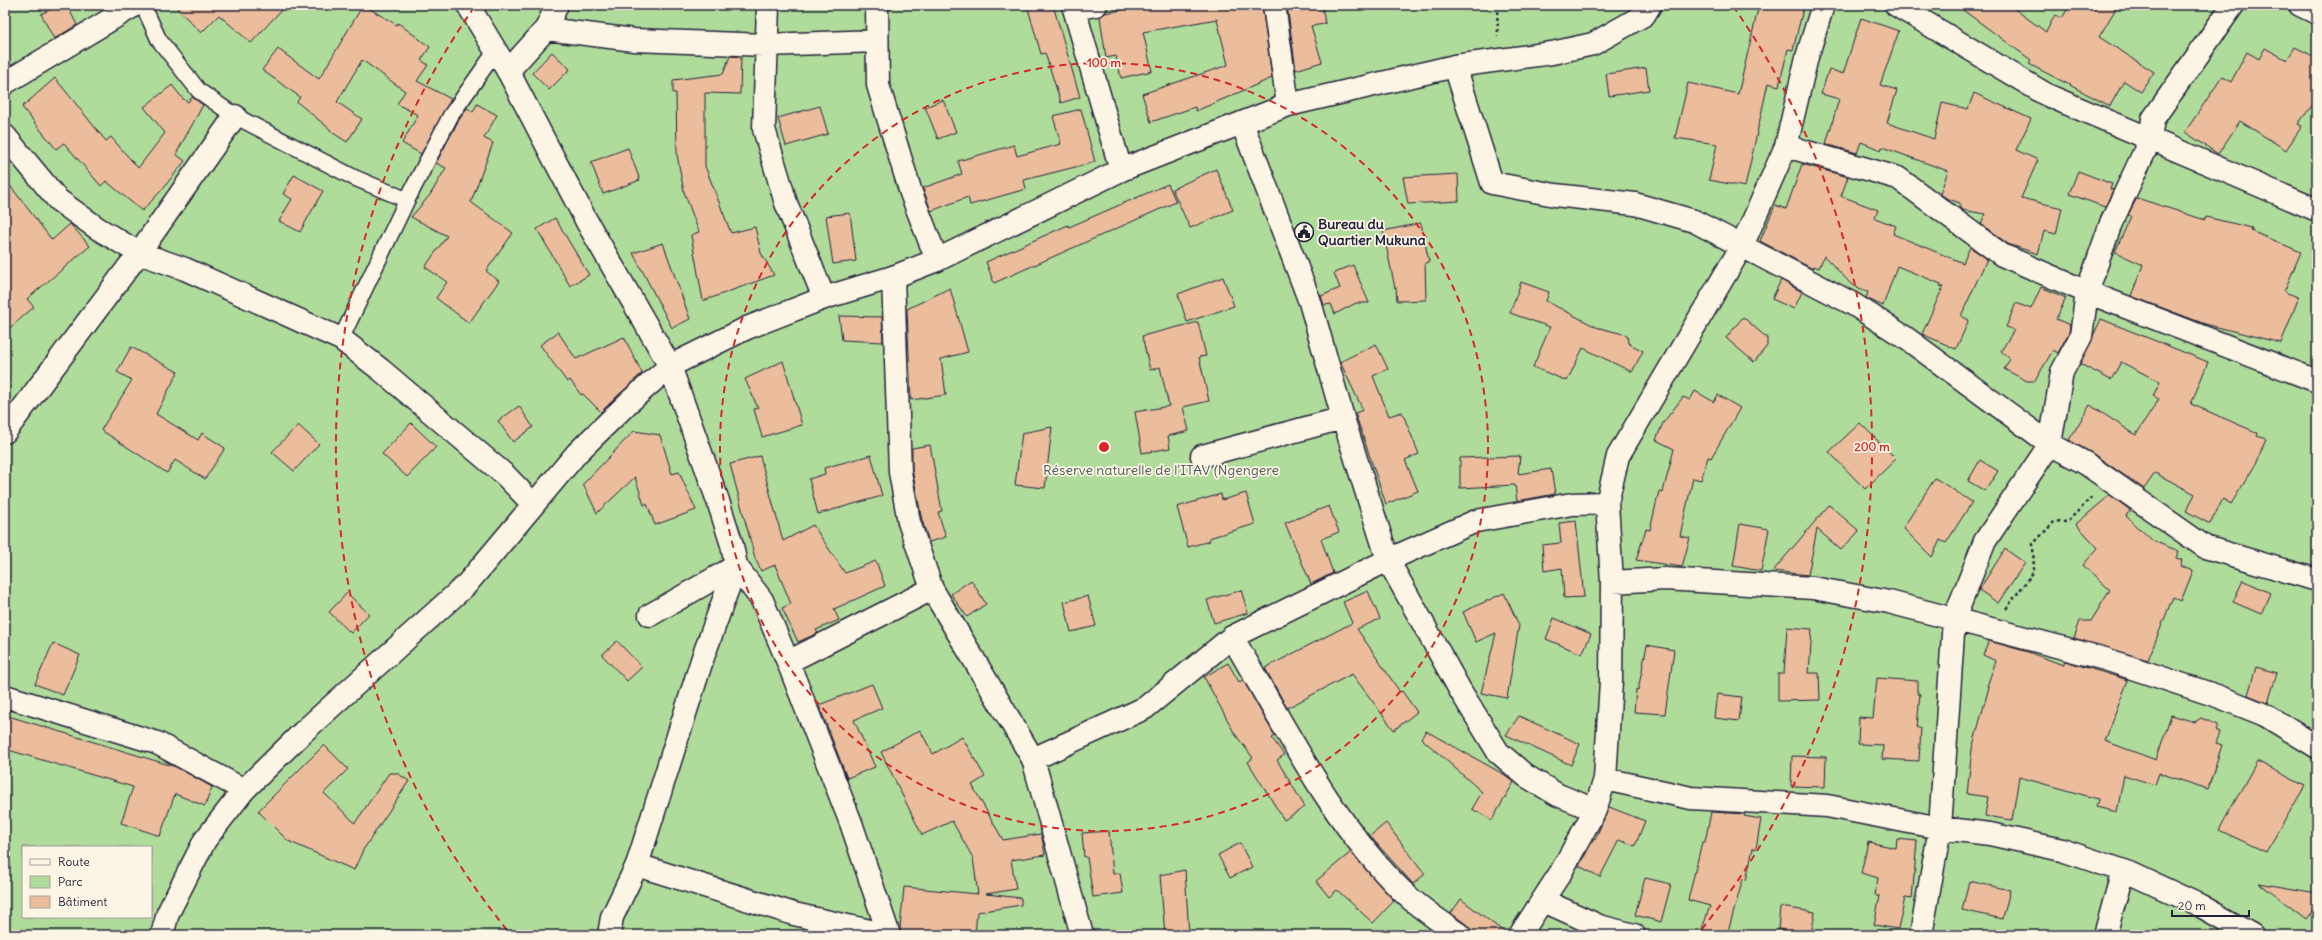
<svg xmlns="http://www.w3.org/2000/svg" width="2322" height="940" viewBox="0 0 2322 940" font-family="Delius,sans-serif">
	<rect width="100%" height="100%" fill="#fcf5e5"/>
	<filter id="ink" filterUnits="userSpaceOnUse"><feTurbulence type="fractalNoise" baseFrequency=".025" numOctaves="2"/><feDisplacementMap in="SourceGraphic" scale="8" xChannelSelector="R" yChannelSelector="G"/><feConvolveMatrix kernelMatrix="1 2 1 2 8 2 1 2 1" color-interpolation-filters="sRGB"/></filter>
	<g filter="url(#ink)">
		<!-- green -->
		<path fill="#b0dc9b" stroke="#697f6b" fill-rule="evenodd" d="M 5,5 L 2317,5 L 2317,935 L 5,935 ZM 23,847 L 151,847 L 151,917 L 23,917 Z"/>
		<!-- building -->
		<path fill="#ebbd9c" stroke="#22223b" d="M 59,5 L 67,5 L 77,25 L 54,39 L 41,14 Z
			M 174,5 L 286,5 L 251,43 L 219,15 L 201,33 Z
			M 363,5 L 397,25 L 398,23 L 430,47 L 421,60 L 428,65 L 417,81 L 451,99 L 421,154 L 402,143 L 418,115 L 397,104 L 405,91 L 362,60 L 337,102 L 362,119 L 347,142 L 330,131 L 331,130 L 297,102 L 300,97 L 262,70 L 278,49 L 319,79 Z
			M 1027,5 L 1053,5 L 1080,97 L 1061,103 L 1045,53 L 1041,54 Z
			M 1150,5 L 1262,5 L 1272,78 L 1196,111 L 1195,107 L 1151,122 L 1142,94 L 1228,65 L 1217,19 L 1143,32 L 1152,71 L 1121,78 L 1116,56 L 1106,58 L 1100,17 L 1105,13 Z
			M 1287,5 L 1322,5 L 1325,24 L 1311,26 L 1322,62 L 1296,70 Z
			M 1759,5 L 1804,5 L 1793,50 L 1788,49 L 1779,86 L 1768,83 L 1745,187 L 1709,180 L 1717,144 L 1675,138 L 1688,83 L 1738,94 Z
			M 1956,5 L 2009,5 L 2046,32 L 2055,15 L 2062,18 L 2070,5 L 2118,5 L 2099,37 L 2154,72 L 2141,92 L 2124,81 L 2110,106 L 2029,64 L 2031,60 Z
			M 1861,18 L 1899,31 L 1880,85 L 1897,90 L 1887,123 L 1934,139 L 1942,103 L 1968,109 L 1974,93 L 2031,119 L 2016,150 L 2038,160 L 2021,198 L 2062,208 L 2056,234 L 2044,231 L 2038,254 L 2008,244 L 1981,224 L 1985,214 L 1962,210 L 1960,208 L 1960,203 L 1948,199 L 1940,194 L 1948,171 L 1882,147 L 1881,150 L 1861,142 L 1857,153 L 1826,144 L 1839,99 L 1821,94 L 1829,69 L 1843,74 Z
			M 2295,47 L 2317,58 L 2317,99 L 2298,124 L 2302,126 L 2286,150 L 2240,121 L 2218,154 L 2185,132 L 2222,77 L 2231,82 L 2247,52 L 2259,59 L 2265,48 L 2287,60 Z
			M 552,52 L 570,69 L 549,90 L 532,73 Z
			M 730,56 L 741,57 L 740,94 L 705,93 L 705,166 L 731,233 L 755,227 L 761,253 L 774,275 L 703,301 L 691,235 L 699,232 L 684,192 L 677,155 L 676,93 L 673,93 L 673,80 L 723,74 Z
			M 1646,68 L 1649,90 L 1609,96 L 1606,74 Z
			M 55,78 L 106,141 L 111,137 L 138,168 L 165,133 L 144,107 L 172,85 L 183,99 L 188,102 L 192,97 L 203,105 L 176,154 L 185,161 L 160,192 L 142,211 L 106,181 L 101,186 L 64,143 L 56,149 L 22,107 Z
			M 943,100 L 956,132 L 938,139 L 925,107 Z
			M 477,104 L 497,115 L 484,138 L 493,143 L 471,202 L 513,233 L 486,271 L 499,281 L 469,323 L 436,298 L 447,282 L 425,267 L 447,236 L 411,217 L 430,195 L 446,168 L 436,163 L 459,120 L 467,108 L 473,112 Z
			M 820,106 L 828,134 L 786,146 L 778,118 Z
			M 1081,109 L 1095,162 L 1024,180 L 1026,189 L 970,205 L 968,197 L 931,211 L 923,188 L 962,174 L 958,161 L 1014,145 L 1017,156 L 1061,144 L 1053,116 Z
			M 628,148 L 640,180 L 603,194 L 591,162 Z
			M 1802,164 L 1848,177 L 1841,196 L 1878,210 L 1875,218 L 1896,226 L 1893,234 L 1963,263 L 1970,247 L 1987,259 L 1961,316 L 1969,320 L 1956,349 L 1922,334 L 1943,287 L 1940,286 L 1941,284 L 1897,266 L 1883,306 L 1866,298 L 1868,292 L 1852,285 L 1824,256 L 1819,268 L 1814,266 L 1813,269 L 1760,241 L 1775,205 L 1786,209 Z
			M 1216,169 L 1233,210 L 1190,228 L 1172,189 Z
			M 2078,171 L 2112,184 L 2110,189 L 2113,190 L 2105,207 L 2069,194 Z
			M 1458,174 L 1459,201 L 1408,204 L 1403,177 Z
			M 294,175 L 323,191 L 300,232 L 279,221 L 292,199 L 283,194 Z
			M 5,179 L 52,240 L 70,224 L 90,246 L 27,299 L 34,307 L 5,332 Z
			M 1168,184 L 1176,202 L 994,283 L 986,262 L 1068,225 L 1069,227 Z
			M 2137,198 L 2205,220 L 2206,217 L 2252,228 L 2251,231 L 2301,252 L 2284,292 L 2299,297 L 2281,343 L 2205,324 L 2131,296 L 2143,265 L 2115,252 L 2131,216 L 2128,215 Z
			M 850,213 L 856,261 L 833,264 L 826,216 Z
			M 555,218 L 589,275 L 570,286 L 537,229 Z
			M 1421,223 L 1429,262 L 1425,263 L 1426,300 L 1397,301 L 1396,287 L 1395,288 L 1383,231 Z
			M 663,243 L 690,319 L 672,328 L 633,253 Z
			M 1353,265 L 1369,303 L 1356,303 L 1335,314 L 1331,304 L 1324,305 L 1321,296 L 1340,288 L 1334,273 Z
			M 1223,277 L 1234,306 L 1187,322 L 1178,294 Z
			M 1781,280 L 1802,292 L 1794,309 L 1772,299 Z
			M 1521,282 L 1549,292 L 1546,301 L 1596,327 L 1627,335 L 1628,343 L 1643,351 L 1632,372 L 1583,348 L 1567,381 L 1533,367 L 1550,327 L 1510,313 Z
			M 2041,287 L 2066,298 L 2056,319 L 2070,325 L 2069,332 L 2058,353 L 2053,350 L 2035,381 L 2027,381 L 2004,369 L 2010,359 L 2001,351 L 2014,330 L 2006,327 L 2016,303 L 2031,309 Z
			M 950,288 L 968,352 L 941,359 L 946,395 L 911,400 L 907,309 Z
			M 839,316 L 882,317 L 883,342 L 842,340 Z
			M 1743,317 L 1767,338 L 1767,346 L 1754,362 L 1726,338 Z
			M 2101,319 L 2208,362 L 2191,404 L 2258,433 L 2257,436 L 2266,439 L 2257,462 L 2231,504 L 2223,499 L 2210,524 L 2186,511 L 2195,494 L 2155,473 L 2144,489 L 2092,453 L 2069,440 L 2090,405 L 2136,435 L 2159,399 L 2153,396 L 2160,382 L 2121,362 L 2111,380 L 2080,364 Z
			M 1198,322 L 1206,356 L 1199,357 L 1209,401 L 1183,407 L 1189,431 L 1168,436 L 1170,448 L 1142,453 L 1135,412 L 1169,406 L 1160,367 L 1150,370 L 1142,336 Z
			M 558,332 L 576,359 L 624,337 L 642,373 L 601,412 L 583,394 L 581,395 L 570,380 L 567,382 L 540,345 Z
			M 1376,344 L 1388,369 L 1373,376 L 1389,416 L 1402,412 L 1419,454 L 1405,460 L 1418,491 L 1386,504 L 1355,413 L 1363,410 L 1340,362 Z
			M 131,347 L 178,372 L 156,414 L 198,440 L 202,433 L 225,448 L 205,479 L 175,460 L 167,473 L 101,430 L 132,380 L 117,372 Z
			M 783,361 L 802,425 L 762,437 L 754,409 L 758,408 L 745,379 Z
			M 1695,391 L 1714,402 L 1718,395 L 1740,408 L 1711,458 L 1708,457 L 1701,480 L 1693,478 L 1680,536 L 1690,538 L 1682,567 L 1636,560 L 1646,529 L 1650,530 L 1659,491 L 1663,492 L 1674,449 L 1656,440 L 1663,423 L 1683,397 L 1690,400 Z
			M 519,406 L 533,427 L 513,442 L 498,421 Z
			M 411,423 L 436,447 L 407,477 L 382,454 Z
			M 1860,423 L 1896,459 L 1865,489 L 1829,452 Z
			M 298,425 L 319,444 L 294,471 L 272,452 Z
			M 1052,427 L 1045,488 L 1015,485 L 1022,433 Z
			M 634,431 L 660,435 L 672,474 L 679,472 L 696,510 L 655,525 L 647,504 L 644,505 L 635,477 L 597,513 L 583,484 Z
			M 930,445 L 942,511 L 938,512 L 946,537 L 929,542 L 922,520 L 912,469 L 912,448 Z
			M 871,455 L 882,496 L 818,514 L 809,479 L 825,474 L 824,468 Z
			M 760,456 L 783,541 L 813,525 L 845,573 L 876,561 L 885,586 L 834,609 L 839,620 L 816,630 L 818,633 L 798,642 L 782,608 L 791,604 L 775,565 L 761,571 L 755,558 L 730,464 Z
			M 1520,456 L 1518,474 L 1551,469 L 1555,494 L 1517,501 L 1515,485 L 1460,488 L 1460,458 Z
			M 1980,460 L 1998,471 L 1985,491 L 1968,481 Z
			M 1935,478 L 1972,502 L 1946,543 L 1940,540 L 1932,557 L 1903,528 Z
			M 1246,493 L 1255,524 L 1209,538 L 1210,541 L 1188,547 L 1177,507 L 1221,494 L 1222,500 Z
			M 2110,495 L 2130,510 L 2126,516 L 2153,541 L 2179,551 L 2176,558 L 2182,560 L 2180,566 L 2193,571 L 2181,601 L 2173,597 L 2148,660 L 2074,638 L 2080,621 L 2091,621 L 2110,590 L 2083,565 L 2098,548 L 2076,524 Z
			M 1829,505 L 1859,531 L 1841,550 L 1817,529 L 1808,575 L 1773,571 Z
			M 1329,506 L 1339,532 L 1321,539 L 1333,573 L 1311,584 L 1285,523 Z
			M 1576,521 L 1584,597 L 1564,598 L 1562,568 L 1544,571 L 1542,545 L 1561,543 L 1559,523 Z
			M 1740,524 L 1769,529 L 1761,571 L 1733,566 Z
			M 2005,549 L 2025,563 L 1998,603 L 1979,590 Z
			M 971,580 L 986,604 L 967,617 L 951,594 Z
			M 2243,580 L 2270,593 L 2261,614 L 2233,602 Z
			M 1241,590 L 1248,613 L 1214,623 L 1207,600 Z
			M 1368,591 L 1380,619 L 1357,629 L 1400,692 L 1402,691 L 1417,712 L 1394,730 L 1352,674 L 1287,708 L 1265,668 L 1352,623 L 1343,602 Z
			M 347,593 L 369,614 L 351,633 L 329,612 Z
			M 1504,593 L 1519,625 L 1507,698 L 1481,693 L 1496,633 L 1476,642 L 1463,612 Z
			M 1088,596 L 1096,626 L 1071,632 L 1064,602 Z
			M 1554,618 L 1591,634 L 1582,654 L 1546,639 Z
			M 1787,627 L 1812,629 L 1809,673 L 1819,673 L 1820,700 L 1778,701 L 1778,674 L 1784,674 Z
			M 617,641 L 642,667 L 627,681 L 602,655 Z
			M 1989,641 L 2028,652 L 2063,665 L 2065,661 L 2128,680 L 2105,741 L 2156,760 L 2171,715 L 2195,722 L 2201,718 L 2218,725 L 2216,730 L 2220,733 L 2216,743 L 2222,745 L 2208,789 L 2159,773 L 2155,785 L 2124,775 L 2117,812 L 2096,807 L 2098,799 L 2019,777 L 2012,820 L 1985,816 L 1988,797 L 1967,794 L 1972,749 L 1989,687 L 1987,686 L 1996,661 L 1983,655 Z
			M 53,643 L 80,655 L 63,695 L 35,684 Z
			M 1647,645 L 1674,650 L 1665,714 L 1634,712 L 1636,689 L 1638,690 Z
			M 1228,663 L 1239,682 L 1243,680 L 1275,736 L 1272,738 L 1284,755 L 1277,760 L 1305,807 L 1284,820 L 1248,762 L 1253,758 L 1235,734 L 1204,677 Z
			M 2256,667 L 2277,673 L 2268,703 L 2248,695 Z
			M 1877,678 L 1918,681 L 1918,694 L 1920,694 L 1917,728 L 1921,728 L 1919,761 L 1882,759 L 1883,745 L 1858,744 L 1859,717 L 1873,718 Z
			M 872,684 L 882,708 L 854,720 L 875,767 L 847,778 L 819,705 Z
			M 1717,694 L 1742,697 L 1739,721 L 1714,718 Z
			M 5,715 L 176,767 L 212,787 L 205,806 L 175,794 L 160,836 L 121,823 L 133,787 L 5,749 Z
			M 1519,716 L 1580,744 L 1571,765 L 1506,735 Z
			M 920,730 L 933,754 L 962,737 L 985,777 L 972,785 L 1003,840 L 1041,834 L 1043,843 L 1045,855 L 1011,860 L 1016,889 L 986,894 L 1021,898 L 1021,905 L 977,912 L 975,935 L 935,935 L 901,932 L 900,928 L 904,887 L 978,894 L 973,858 L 952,821 L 922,835 L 881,752 Z
			M 1426,731 L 1505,775 L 1514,782 L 1492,820 L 1472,809 L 1482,792 L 1421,738 Z
			M 324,745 L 348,769 L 324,793 L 355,823 L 389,773 L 397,773 L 409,781 L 363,850 L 354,870 L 288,841 L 258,811 Z
			M 1792,756 L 1826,757 L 1825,787 L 1791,786 Z
			M 2257,761 L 2305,786 L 2266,852 L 2219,830 Z
			M 1609,807 L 1645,821 L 1635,846 L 1619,840 L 1600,877 L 1579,866 L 1594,839 L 1595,840 Z
			M 1711,812 L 1745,814 L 1744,816 L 1761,819 L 1756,849 L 1753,848 L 1746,880 L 1743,879 L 1727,935 L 1700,935 L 1710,906 L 1688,900 L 1702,842 L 1705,842 Z
			M 1386,823 L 1425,874 L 1413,884 L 1370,836 Z
			M 1109,831 L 1113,874 L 1120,873 L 1123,893 L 1093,897 L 1087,857 L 1084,857 L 1082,833 Z
			M 1897,839 L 1917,841 L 1912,899 L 1905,898 L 1898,929 L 1874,925 L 1880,895 L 1875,895 L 1878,878 L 1861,873 L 1868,842 L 1896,848 Z
			M 1240,843 L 1252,867 L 1230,878 L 1218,855 Z
			M 1351,852 L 1394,901 L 1373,923 L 1337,890 L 1329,897 L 1316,881 Z
			M 1185,870 L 1189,935 L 1165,935 L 1160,875 Z
			M 1645,878 L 1671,884 L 1661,922 L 1635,915 Z
			M 1969,881 L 2010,890 L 2003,919 L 1962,910 Z
			M 2259,883 L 2317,893 L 2317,905 L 2306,919 Z
			M 1461,899 L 1508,935 L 1472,935 L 1467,925 L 1451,913 Z
			M 1780,907 L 1815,912 L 1811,935 L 1778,929 Z"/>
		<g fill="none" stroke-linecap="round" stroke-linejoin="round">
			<defs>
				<path id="service" d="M 143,5 L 159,40 L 199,91 L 235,116 L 355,178 L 407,200
					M 341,339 L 407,200 L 451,115 L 495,52"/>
				<path id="minor" d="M 768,5 L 764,129 L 786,203 L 824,298
					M 877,5 L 878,85 L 911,193 L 937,260
					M 1073,5 L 1121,170
					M 1274,5 L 1288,105
					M 1896,5 L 2047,95 L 2317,210
					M 2300,5 L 2317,13
					M 1074,9 L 1096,5
					M 546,29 L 634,40 L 766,45 L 877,41
					M 1455,66 L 1492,183 L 1555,195 L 1635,204 L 1694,221 L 1853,304 L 1906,338 L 2050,444 L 2085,463 L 2205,547 L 2317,580
					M 508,71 L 546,29 L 557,5
					M 5,83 L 135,5
					M 1242,123 L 1310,302 L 1343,418 L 1388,560 L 1460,690 L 1498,752 L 1526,776 L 1558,795 L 1595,810
					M 5,136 L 58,200 L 97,228 L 139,253 L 185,269 L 341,339 L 381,370 L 505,475 L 533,504
					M 1786,146 L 1898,178 L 2002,255 L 2087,292 L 2317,381
					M 893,277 L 900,472 L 909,522 L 932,589 L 1033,759 L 1082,935
					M 5,432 L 139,253 L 235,116
					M 1202,456 L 1343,418
					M 1612,582 L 1665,579 L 1813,588 L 1889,602 L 2105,659 L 2220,697 L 2265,715 L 2317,747
					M 650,615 L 736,566 L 762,600 L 788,662 L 851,823 L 889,935
					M 1232,637 C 1284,724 1330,821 1404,893 C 1421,909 1441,922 1460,935
					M 788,662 L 932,589
					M 5,696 L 157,743 L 244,790
					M 1033,759 L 1145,708 L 1232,637 L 1388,560 L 1476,521 L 1572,504 L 1607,503
					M 1605,779 L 1691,798 L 1827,806 L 1940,828 L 1990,834 L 2062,850 L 2130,873 L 2199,905 L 2252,935
					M 637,865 L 794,914 L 888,935
					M 1544,901 L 1599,926 L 1634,935
					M 1520,935 L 1561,872 L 1595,810 L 1605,779 L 1611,681 L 1612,582 L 1607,503 L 1618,456 L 1742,246 L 1786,146 L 1807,57 L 1823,5
					M 1921,935 L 1940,828 L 1954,619 L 1985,541 L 2050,444 L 2062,372 L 2081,336 L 2087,292 L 2111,223 L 2150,140 L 2153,119 L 2233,5
					M 2105,935 L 2123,871"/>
				<path id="tertiary" d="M 468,5 L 508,71 L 587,222 L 670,366 L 718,501 L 732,545 L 736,566 L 703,657 L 637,865 L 612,917 L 609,935
					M 162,935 L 168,913 L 205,840 L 244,790 L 303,732 L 466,585 L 577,453 L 628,403 L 670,366 L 747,328 L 824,298 L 893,277 L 937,260 L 1121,170 L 1288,105 L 1455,66 L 1552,53 L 1593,44 L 1644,15 L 1650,5"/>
			</defs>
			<!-- service casing -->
			<use href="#service" stroke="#22223b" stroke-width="18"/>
			<!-- minor casing -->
			<use href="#minor" stroke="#22223b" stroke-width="25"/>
			<!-- tertiary casing -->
			<use href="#tertiary" stroke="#22223b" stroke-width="25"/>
			<!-- path -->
			<path stroke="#22223b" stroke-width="2.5" stroke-dasharray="3 3" stroke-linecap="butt" d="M 1497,5 L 1498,36
				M 2006,609 L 2034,571 L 2033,544 L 2055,521 L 2067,522 L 2092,497"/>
			<!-- service -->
			<use href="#service" stroke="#fcf5e5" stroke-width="15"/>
			<!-- minor -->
			<use href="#minor" stroke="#fcf5e5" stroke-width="22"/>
			<!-- tertiary -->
			<use href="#tertiary" stroke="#fcf5e5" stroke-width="22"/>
		</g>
	</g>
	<!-- distance rings -->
	<g fill="none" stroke="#d62828" stroke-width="2" stroke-dasharray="7 5">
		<circle cx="1104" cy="447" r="384"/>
		<path d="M507 930A768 768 0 0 1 475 6M1733 6A768 768 0 0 1 1701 930"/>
	</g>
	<!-- icons -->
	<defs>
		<symbol id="civic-ring" viewBox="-11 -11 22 22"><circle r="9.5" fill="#fcf5e5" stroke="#22223b" stroke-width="1.5"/><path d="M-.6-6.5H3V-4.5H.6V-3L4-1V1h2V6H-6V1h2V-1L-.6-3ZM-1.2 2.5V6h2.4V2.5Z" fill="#22223b"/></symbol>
	</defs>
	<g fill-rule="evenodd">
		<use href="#civic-ring" x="1293" y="221" width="22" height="22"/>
	</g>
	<g text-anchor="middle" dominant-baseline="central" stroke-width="3.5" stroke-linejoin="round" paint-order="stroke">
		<!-- poi labels -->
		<g font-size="14" font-weight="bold" fill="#22223b" stroke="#fcf5e5" text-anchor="start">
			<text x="1318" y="224">Bureau du<tspan x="1318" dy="16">Quartier Mukuna</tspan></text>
		</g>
		<!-- park labels -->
		<g font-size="14" fill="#4d5a58" stroke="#fcf5e5">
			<text x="1161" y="470">Réserve naturelle de l'ITAV (Ngengere</text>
		</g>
	</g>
	<circle cx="1104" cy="447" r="6" fill="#d62828" stroke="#fcf5e5" stroke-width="2"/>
	<g font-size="12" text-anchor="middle" font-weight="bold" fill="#d62828" stroke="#fcf5e5" stroke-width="3.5" stroke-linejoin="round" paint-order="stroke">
		<text x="1104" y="67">100 m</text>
		<text x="1872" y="451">200 m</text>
	</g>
	<!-- margin -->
	<rect width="2322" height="940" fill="none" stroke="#fcf5e5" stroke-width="20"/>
	<rect x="10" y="10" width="2302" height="920" fill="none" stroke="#22223b" stroke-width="1.5" filter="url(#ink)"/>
	<!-- legend -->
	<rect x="22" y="846" width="130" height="72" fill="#fcf5e5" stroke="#a5a1a1"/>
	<rect x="30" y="859" width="20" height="6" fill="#fcf5e5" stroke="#a5a1a1"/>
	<text x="58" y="866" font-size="12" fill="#22223b">Route</text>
	<rect x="30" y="876" width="20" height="12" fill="#b0dc9b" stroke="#a5a1a1"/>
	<text x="58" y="886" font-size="12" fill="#22223b">Parc</text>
	<rect x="30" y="896" width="20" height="12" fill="#ebbd9c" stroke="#a5a1a1"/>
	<text x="58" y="906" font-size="12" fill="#22223b">Bâtiment</text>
	<!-- scale -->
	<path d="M2172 910v6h77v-6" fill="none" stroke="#22223b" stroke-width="2"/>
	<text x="2178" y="910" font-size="12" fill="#22223b" stroke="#fcf5e5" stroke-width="3" paint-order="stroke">20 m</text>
</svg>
